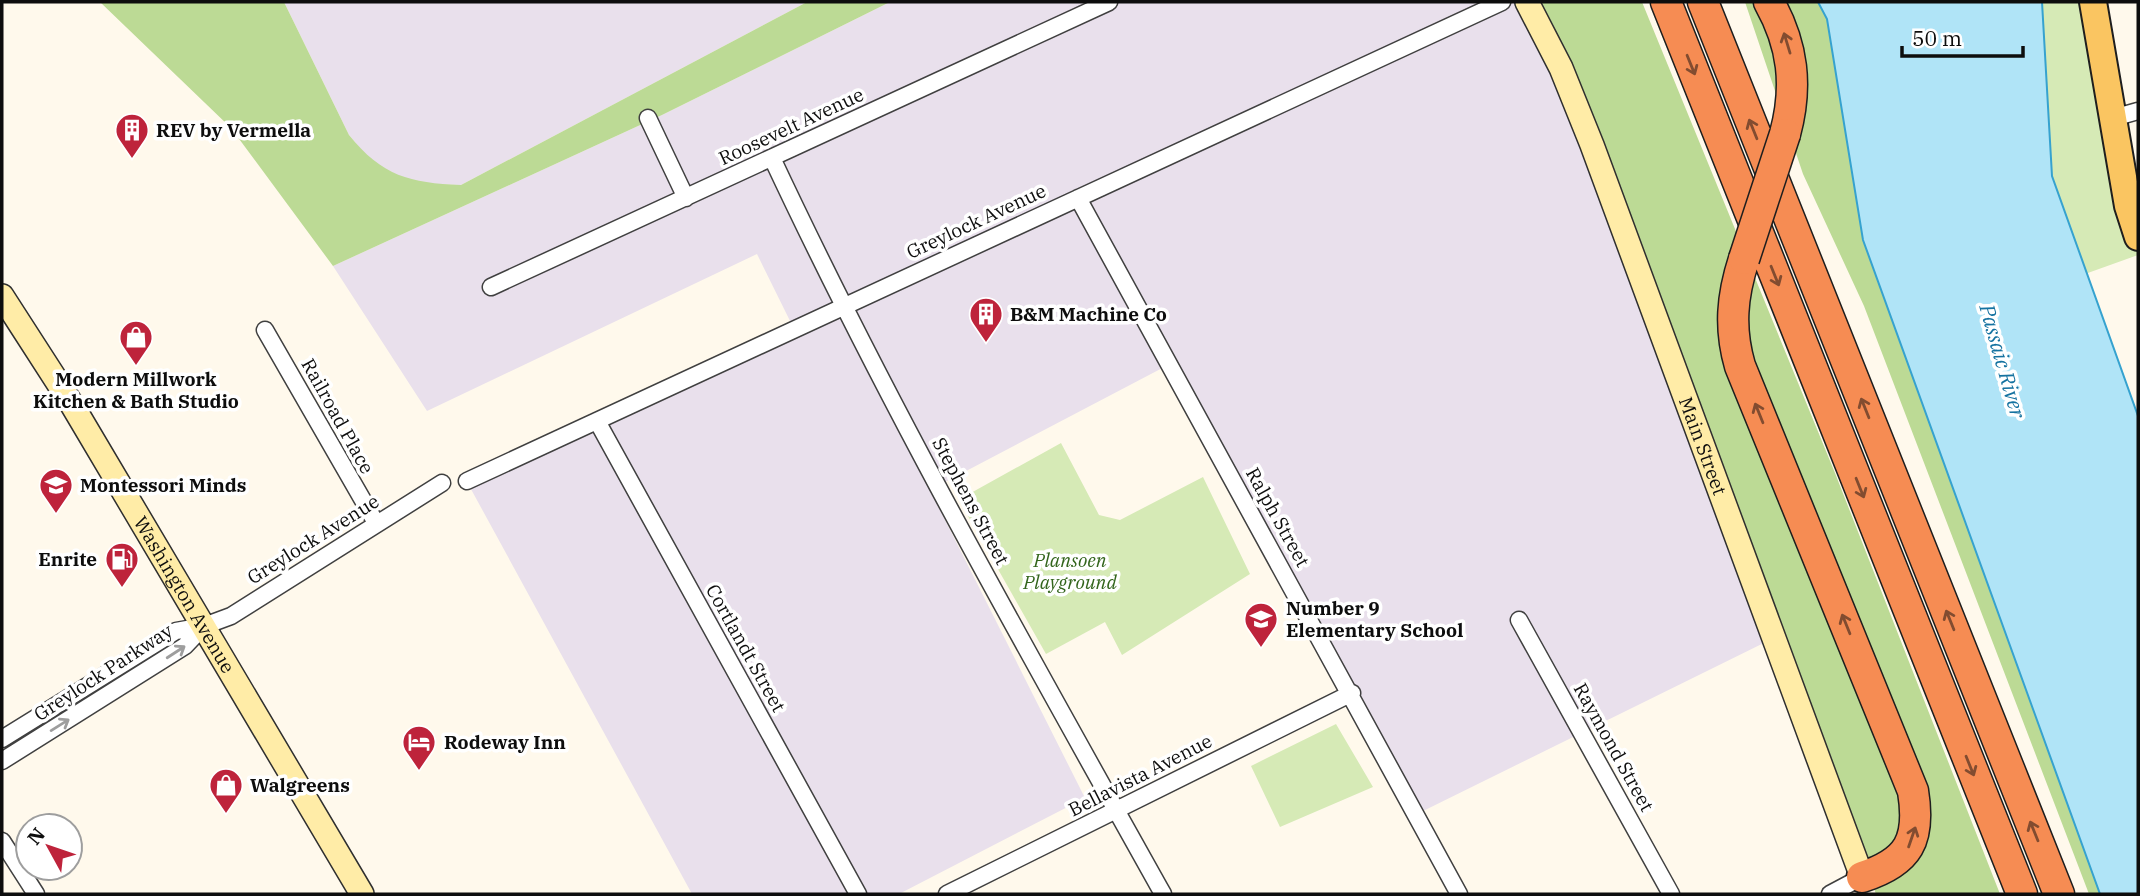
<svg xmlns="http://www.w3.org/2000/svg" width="2140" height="896" viewBox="0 0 2140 896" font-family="'IBM Plex Serif',serif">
	<rect width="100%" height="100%" fill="#fff9ec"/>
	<!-- industrial -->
	<path fill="#e9e0ec" d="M 284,2 L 807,2 L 461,185 L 427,184 L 401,177 L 381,167 L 364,153 L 349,135 Z
		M 890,2 L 1531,2 L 1778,636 L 1417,814 L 1170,364 L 930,490 L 1085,798 L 899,894 L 692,894 L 466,480 L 793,327 L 757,254 L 427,411 L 333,266 L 662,115 Z"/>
	<!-- green -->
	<path fill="#d6eab6" d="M 2042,2 L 2093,2 L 2138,237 L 2138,255 L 2085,274 L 2052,176 Z
		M 1061,443 L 1099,515 L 1120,520 L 1203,477 L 1250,574 L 1122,655 L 1105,622 L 1046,654 L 960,502 L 969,494 Z
		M 1336,724 L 1373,787 L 1280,827 L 1251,766 Z"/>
	<!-- forest -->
	<path fill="#bcda95" d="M 100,2 L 284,2 L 349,135 C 382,176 410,183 461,185 L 807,2 L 890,2 L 662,115 L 333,266 L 231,128 Z
		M 1531,2 L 1642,2 L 1835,473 L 2000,894 L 1876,894 Z
		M 1745,2 L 1818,2 L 1827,19 L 1863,240 L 2100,894 L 2089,894 L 1864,306 L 1803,174 Z"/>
	<!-- water -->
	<path fill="#b0e4f7" stroke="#36a2cf" stroke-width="2" d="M 1818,2 L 2042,2 L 2052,176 L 2138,416 L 2138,894 L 2100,894 L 1863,240 L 1827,19 Z"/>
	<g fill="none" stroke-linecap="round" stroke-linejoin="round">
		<defs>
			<path id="street" d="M 648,118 L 686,198
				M 2113,118 L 2138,111
				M 772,158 C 890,410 1028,652 1163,894
				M 1078,198 L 1459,894
				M 491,287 L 1109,2
				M 265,330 L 376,523
				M 597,421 L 858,894
				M 467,481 L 1502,2
				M 1519,620 L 1671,894
				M 2,739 L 176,631 L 204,626 L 231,616 L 442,483
				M 2,761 L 185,646 L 204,626
				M 2,841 L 36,894
				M 947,894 L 1352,693
				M 1830,894 L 1862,877"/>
			<g id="secondary">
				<path id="s1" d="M 1527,2 L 1561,68 L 1592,145 L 1862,877"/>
				<path id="s2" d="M 2,296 L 71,403 L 362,894"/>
			</g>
			<path id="primary" d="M 2093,2 L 2128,206 L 2138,237"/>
			<path id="highway" d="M 1666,2 L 2022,894
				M 1703,2 L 2059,894
				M 1769,2 C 1793,45 1798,86 1785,134
				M 1744,259 C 1732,296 1729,328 1740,366 L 1913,791 C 1921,840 1909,862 1862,877"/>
		</defs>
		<!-- street casing -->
		<use href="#street" stroke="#404040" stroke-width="19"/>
		<!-- secondary casing -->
		<use href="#secondary" stroke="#2f2f2f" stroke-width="26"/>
		<!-- primary casing -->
		<use href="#primary" stroke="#1e1e1e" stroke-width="30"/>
		<!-- highway casing -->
		<use href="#highway" stroke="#1e1e1e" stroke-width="33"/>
		<!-- street -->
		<use href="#street" stroke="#fff" stroke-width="16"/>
		<!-- secondary -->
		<use href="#secondary" stroke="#ffeca7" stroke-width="23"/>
		<!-- primary -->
		<use href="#primary" stroke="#fac561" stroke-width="26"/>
		<!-- highway -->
		<use href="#highway" stroke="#f68c53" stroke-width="30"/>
		<defs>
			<path id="highway-bridge" d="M 1744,259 L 1785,134"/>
		</defs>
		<!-- highway-bridge casing -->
		<use href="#highway-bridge" stroke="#1e1e1e" stroke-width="33" stroke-linecap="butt"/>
		<!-- highway-bridge -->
		<use href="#highway-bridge" stroke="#f68c53" stroke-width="30"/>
	</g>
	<!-- one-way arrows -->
	<defs><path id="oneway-shaft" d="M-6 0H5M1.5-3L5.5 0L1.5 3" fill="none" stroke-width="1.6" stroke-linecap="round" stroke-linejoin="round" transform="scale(1.75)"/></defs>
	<g stroke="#824c30">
		<use href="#oneway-shaft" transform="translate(1787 43) rotate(-107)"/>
		<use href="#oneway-shaft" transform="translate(1691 65) rotate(68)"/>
		<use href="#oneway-shaft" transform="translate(1753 129) rotate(-112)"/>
		<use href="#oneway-shaft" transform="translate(1775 276) rotate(68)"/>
		<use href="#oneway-shaft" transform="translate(1865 408) rotate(-112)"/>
		<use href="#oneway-shaft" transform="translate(1759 413) rotate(-112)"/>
		<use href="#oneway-shaft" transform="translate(1860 488) rotate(68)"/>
		<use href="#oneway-shaft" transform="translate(1950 620) rotate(-112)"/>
		<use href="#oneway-shaft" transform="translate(1846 624) rotate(-112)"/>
		<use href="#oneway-shaft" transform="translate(1970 766) rotate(68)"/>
		<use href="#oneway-shaft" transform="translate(2034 831) rotate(-112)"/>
		<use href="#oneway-shaft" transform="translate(1912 837) rotate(-71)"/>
	</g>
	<g stroke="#9e9e9e">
		<use href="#oneway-shaft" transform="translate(176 652) rotate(-33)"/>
		<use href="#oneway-shaft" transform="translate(60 725) rotate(-32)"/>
	</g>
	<!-- icons -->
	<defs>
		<symbol id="building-pin" viewBox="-11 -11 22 30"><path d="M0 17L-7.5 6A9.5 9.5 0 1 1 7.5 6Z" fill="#be233b" stroke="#fff"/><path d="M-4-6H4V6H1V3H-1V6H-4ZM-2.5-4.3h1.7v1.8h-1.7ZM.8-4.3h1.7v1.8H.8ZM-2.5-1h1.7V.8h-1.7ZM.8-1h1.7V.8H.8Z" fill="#fff"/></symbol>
		<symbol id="shop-pin" viewBox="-11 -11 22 30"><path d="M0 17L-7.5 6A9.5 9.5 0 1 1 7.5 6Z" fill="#be233b" stroke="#fff"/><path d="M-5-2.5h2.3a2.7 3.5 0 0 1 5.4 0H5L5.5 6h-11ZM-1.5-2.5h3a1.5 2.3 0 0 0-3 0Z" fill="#fff"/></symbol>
		<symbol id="school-pin" viewBox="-11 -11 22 30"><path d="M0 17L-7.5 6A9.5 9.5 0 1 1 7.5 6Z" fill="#be233b" stroke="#fff"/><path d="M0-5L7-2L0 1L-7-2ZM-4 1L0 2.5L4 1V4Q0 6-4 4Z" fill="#fff"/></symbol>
		<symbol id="fuel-pin" viewBox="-11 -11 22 30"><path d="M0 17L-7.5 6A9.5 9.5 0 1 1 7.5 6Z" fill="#be233b" stroke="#fff"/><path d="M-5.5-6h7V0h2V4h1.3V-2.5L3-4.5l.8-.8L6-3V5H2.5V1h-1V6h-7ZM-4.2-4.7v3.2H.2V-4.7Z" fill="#fff"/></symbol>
		<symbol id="hotel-pin" viewBox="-11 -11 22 30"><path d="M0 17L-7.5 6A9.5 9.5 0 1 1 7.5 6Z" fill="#be233b" stroke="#fff"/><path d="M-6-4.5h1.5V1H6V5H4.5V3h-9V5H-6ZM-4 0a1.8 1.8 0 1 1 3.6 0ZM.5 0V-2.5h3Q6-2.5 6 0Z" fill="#fff"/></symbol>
	</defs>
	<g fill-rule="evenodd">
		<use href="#building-pin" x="113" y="111" width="38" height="52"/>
		<use href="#building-pin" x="967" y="295" width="38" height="52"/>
		<use href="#shop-pin" x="117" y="318" width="38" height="52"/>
		<use href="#school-pin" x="37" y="466" width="38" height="52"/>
		<use href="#fuel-pin" x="103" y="540" width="38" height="52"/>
		<use href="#school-pin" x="1242" y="600" width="38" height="52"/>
		<use href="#hotel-pin" x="400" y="723" width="38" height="52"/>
		<use href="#shop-pin" x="207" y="766" width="38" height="52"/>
	</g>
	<g text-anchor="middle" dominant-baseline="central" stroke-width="7" stroke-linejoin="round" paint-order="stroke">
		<!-- street labels -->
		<g font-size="19" fill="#0d0d0d" stroke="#fff">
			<text transform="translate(791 126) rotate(-25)">Roosevelt Avenue</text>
			<text transform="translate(976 221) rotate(-25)">Greylock Avenue</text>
			<text transform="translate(338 416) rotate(61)">Railroad Place</text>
			<text stroke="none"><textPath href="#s1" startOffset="478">Main Street</textPath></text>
			<text transform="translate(971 501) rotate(62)">Stephens Street</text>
			<text transform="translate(1278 517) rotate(61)">Ralph Street</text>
			<text transform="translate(313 539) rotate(-32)">Greylock Avenue</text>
			<text stroke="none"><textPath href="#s2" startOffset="350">Washington Avenue</textPath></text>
			<text transform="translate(746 648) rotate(61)">Cortlandt Street</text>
			<text transform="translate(103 672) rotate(-33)">Greylock Parkway</text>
			<text transform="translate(1614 747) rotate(61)">Raymond Street</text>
			<text transform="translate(1140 775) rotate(-27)">Bellavista Avenue</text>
		</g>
		<!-- poi labels -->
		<g font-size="19" font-weight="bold" fill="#0d0d0d" stroke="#fff" text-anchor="start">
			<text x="156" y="130">REV by Vermella</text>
			<text x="1010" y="314">B&amp;M Machine Co</text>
			<text x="136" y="379" text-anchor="middle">Modern Millwork<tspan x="136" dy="22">Kitchen &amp; Bath Studio</tspan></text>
			<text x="80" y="485">Montessori Minds</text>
			<text x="97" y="559" text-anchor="end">Enrite</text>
			<text x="1286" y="608">Number 9<tspan x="1286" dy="22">Elementary School</tspan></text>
			<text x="444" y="742">Rodeway Inn</text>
			<text x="250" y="785">Walgreens</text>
		</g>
		<!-- park labels -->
		<g font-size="19" font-style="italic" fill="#33651c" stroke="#fff">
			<text x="1070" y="560">Plansoen<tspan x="1070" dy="22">Playground</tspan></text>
		</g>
		<!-- water labels -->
		<g font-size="21" font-style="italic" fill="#1472a0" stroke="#fff">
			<text transform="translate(2003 361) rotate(74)">Passaic River</text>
		</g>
	</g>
	<!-- border -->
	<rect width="2140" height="896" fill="none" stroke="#0d0d0d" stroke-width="7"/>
	<!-- north arrow -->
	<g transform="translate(49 847) rotate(310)"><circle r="33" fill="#ffffff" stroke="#9e9e9e" stroke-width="2"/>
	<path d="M0-5L12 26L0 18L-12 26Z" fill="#be233b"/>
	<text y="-10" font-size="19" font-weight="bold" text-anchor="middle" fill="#0d0d0d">N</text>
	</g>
	<!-- scale -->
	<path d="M1902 46v10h121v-10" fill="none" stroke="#0d0d0d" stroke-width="3.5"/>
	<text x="1912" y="46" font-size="21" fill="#0d0d0d" stroke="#ffffff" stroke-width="5" paint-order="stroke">50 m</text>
</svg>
